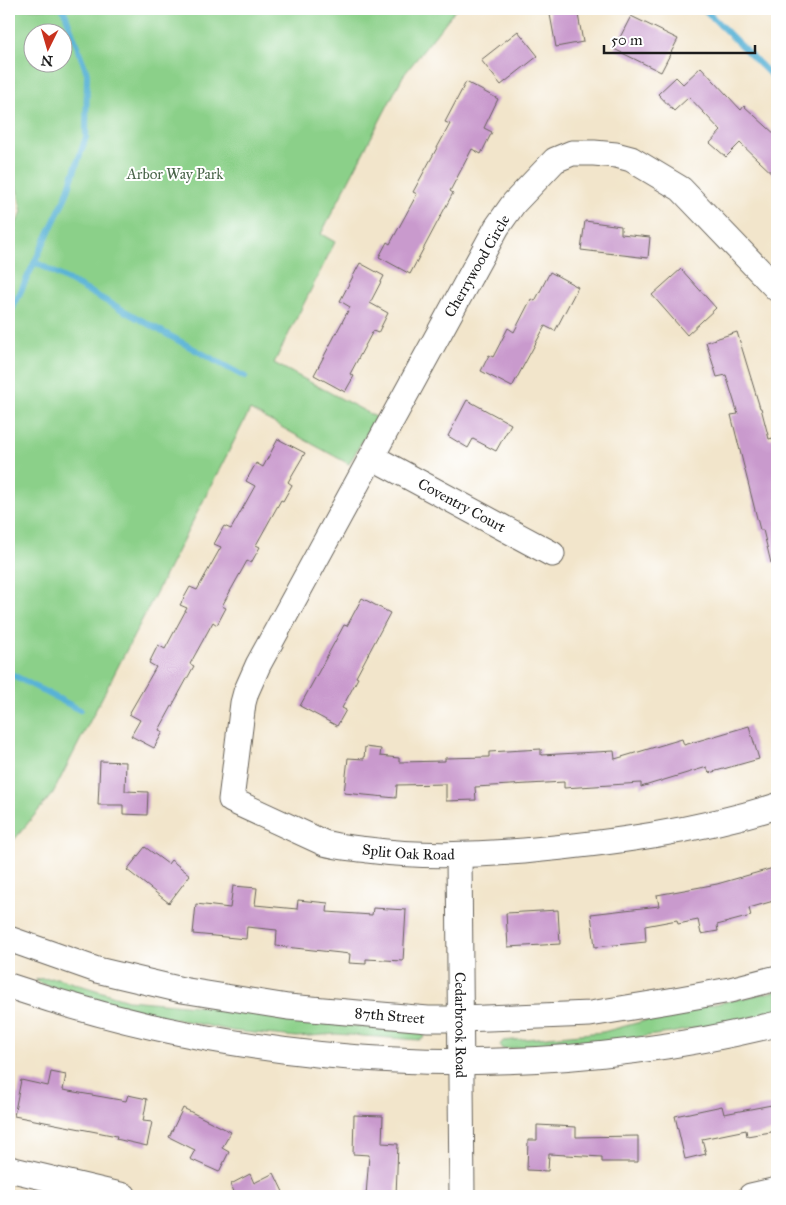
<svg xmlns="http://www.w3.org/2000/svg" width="786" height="1205" viewBox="0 0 786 1205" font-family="'IM FELL Great Primer',serif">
	<rect width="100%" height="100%" fill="#fff"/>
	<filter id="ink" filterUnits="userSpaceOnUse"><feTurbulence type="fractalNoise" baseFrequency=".02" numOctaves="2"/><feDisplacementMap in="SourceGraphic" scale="10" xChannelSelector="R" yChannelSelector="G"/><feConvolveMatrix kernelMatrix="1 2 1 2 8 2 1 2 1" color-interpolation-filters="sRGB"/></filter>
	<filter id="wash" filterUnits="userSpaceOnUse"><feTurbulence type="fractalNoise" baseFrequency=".0096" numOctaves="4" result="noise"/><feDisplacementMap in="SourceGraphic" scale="20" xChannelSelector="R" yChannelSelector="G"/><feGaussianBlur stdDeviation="1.12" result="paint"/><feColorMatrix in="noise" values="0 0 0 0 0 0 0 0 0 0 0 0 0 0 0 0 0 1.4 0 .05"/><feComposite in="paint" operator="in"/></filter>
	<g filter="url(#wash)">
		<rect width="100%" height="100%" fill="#f2e5cb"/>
		<!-- green -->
		<path fill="#8bd089" stroke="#547652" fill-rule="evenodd" d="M 9,9 L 456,9 L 403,76 L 321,234 L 335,242 L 274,363 L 376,417 L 349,464 L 250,410 L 53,793 L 9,846 L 9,237 L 22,212 L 9,151 ZM 32,32 L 62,32 L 62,62 L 32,62 Z
			M 57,978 L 128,1000 L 218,1008 L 330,1024 L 421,1031 L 425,1033 L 424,1038 L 419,1040 L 336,1034 L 297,1037 L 233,1031 L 127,1009 L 37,982 L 36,979 Z
			M 777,991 L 777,1012 L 670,1033 L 595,1043 L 502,1049 L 500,1045 L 503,1041 L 603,1032 L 681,1011 Z"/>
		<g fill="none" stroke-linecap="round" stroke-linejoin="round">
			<!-- stream -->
			<path stroke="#58b2d6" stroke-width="6" d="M 704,9 L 777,81
				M 35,262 L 245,377
				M 9,316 L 66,196 L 86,137 L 87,73 L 65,13 L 62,9
				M 9,673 L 80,710"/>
		</g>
		<g id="blocks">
			<!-- building -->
			<path fill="#c99acd" d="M 549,9 L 577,9 L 583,42 L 556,47 Z
				M 631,16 L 678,39 L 661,72 L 614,49 Z
				M 518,31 L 538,56 L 501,85 L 481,60 Z
				M 701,67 L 741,110 L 744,106 L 777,136 L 777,178 L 740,143 L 726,157 L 710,143 L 721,131 L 689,97 L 674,111 L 658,94 L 676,77 L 683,84 Z
				M 466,82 L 498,99 L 484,128 L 492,132 L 481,154 L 472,149 L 450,191 L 453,193 L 410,274 L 379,257 L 387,242 L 390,244 L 417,194 L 413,192 L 450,124 L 445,122 Z
				M 585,221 L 621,226 L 621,234 L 650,237 L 648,258 L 581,250 Z
				M 360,263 L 384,276 L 370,303 L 388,313 L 378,333 L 373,331 L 350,374 L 354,376 L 345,392 L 314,375 L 350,307 L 340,301 Z
				M 681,269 L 716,308 L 687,335 L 652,295 Z
				M 550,272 L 578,287 L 555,331 L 545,326 L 512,387 L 481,371 L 489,355 L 493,357 L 508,328 L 514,332 L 531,299 L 535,301 Z
				M 737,332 L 760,408 L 761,408 L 769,439 L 773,438 L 777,456 L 777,562 L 771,563 L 763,530 L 760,530 L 731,415 L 738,414 L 726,375 L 717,377 L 706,342 Z
				M 467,400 L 511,424 L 496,451 L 473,439 L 468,448 L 448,436 Z
				M 278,439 L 305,453 L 288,482 L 292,485 L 283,501 L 281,500 L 256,545 L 260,547 L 251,563 L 247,561 L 222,606 L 226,608 L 217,625 L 213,622 L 190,664 L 194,666 L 159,730 L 163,732 L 154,748 L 131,736 L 140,720 L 129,714 L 156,667 L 149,663 L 158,645 L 165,649 L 187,608 L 180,605 L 190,587 L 197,590 L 221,547 L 214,544 L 224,526 L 231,529 L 255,486 L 246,481 L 256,463 L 263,467 Z
				M 362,598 L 390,613 L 356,677 L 358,678 L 342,708 L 346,710 L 337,726 L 300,706 L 344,625 L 347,626 Z
				M 749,726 L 759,759 L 709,773 L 707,767 L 641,787 L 641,783 L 564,788 L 564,782 L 475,787 L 476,800 L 446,801 L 446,784 L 397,785 L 396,798 L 344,793 L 348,758 L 364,759 L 365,747 L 381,749 L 380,756 L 399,758 L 399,762 L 445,761 L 445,758 L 489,757 L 489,752 L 541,749 L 541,755 L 614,751 L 615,759 L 682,739 L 684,745 Z
				M 100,761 L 126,762 L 125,791 L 148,792 L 147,815 L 123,814 L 123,805 L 98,805 Z
				M 145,847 L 168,864 L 171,860 L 190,875 L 169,903 L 127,870 Z
				M 777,867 L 777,900 L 749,908 L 751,916 L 717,925 L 718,931 L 701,934 L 698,920 L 678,924 L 677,920 L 645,926 L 646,942 L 595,947 L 591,914 L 659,906 L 657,895 L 717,884 Z
				M 233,886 L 257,888 L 255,905 L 297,909 L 298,900 L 328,903 L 327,912 L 372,915 L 373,908 L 406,910 L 403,961 L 366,959 L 366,964 L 349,963 L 350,954 L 276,946 L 277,930 L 247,927 L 246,939 L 193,934 L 196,904 L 230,908 Z
				M 558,910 L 560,944 L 508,947 L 506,913 Z
				M 51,1072 L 66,1075 L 63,1090 L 126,1101 L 128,1095 L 147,1099 L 143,1121 L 152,1122 L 147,1146 L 116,1139 L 117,1136 L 14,1116 L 21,1080 L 48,1086 Z
				M 777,1104 L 777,1131 L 747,1136 L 746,1130 L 702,1139 L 706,1154 L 685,1159 L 675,1116 L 722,1106 L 724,1114 Z
				M 183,1108 L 231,1132 L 222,1148 L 229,1152 L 219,1172 L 190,1159 L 195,1150 L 169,1137 Z
				M 354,1115 L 383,1116 L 382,1143 L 398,1144 L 396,1196 L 366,1196 L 369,1155 L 353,1154 Z
				M 537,1125 L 576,1127 L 576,1137 L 638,1136 L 638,1162 L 602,1162 L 602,1157 L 549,1154 L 548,1171 L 527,1170 L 528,1140 L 537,1140 Z
				M 274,1173 L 285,1196 L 225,1196 L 234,1192 L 231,1184 L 250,1174 L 254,1183 Z"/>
		</g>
	</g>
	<g filter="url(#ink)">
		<use href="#blocks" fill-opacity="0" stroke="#676259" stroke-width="1"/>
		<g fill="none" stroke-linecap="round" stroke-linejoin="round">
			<defs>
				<g id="minor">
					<path id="s1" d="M 777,289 L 681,189 L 631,159 L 616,155 L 594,153 L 572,153 L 555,160 L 514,203 L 497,227 L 258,665 L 246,692 L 243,703 L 231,800 L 324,843 C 338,847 353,848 368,850 C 420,857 472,855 524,851 C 610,843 694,832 777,806"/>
					<path id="s2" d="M 372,457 L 552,554"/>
					<path id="s3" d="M 459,855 L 462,1196"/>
					<path id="s4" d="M 9,939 L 97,970 L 182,990 L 288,1007 L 428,1019 L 461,1019 L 590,1014 L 669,1001 L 730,990 L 777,978"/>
					<path d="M 9,986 C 255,1070 524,1086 777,1024"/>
					<path d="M 9,1169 L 124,1196"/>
					<path d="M 751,1196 L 777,1190"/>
				</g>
			</defs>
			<!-- minor casing -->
			<use href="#minor" stroke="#676259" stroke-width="27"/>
			<!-- minor -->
			<use href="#minor" stroke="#fff" stroke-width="25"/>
		</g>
	</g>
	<g text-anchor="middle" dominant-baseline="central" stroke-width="4" stroke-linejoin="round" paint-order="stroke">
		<!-- park labels -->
		<g font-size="15" fill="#486448" stroke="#fff">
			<text x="175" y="174">Arbor Way Park</text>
		</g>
		<!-- street labels -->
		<g font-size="15" fill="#1c1c1c" stroke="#fff">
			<text transform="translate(477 266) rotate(-60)">Cherrywood Circle</text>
			<text stroke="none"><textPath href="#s2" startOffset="102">Coventry Court</textPath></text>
			<text stroke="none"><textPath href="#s1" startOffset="1189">Split Oak Road</textPath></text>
			<text stroke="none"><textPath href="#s4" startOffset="390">87th Street</textPath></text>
			<text stroke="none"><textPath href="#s3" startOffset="170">Cedarbrook Road</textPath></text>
		</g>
	</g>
	<!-- margin -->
	<rect width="786" height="1205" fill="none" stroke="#fff" stroke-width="30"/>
	<!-- north arrow -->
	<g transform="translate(48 48) rotate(185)"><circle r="24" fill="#ffffff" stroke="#a4a4a4"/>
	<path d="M0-4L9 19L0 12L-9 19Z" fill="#c8321e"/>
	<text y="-8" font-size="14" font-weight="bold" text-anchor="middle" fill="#1c1c1c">N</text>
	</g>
	<!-- scale -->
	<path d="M604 45v8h151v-8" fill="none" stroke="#1c1c1c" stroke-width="2.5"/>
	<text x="611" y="45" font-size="15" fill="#1c1c1c" stroke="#ffffff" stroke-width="4" paint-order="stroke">50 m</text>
</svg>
